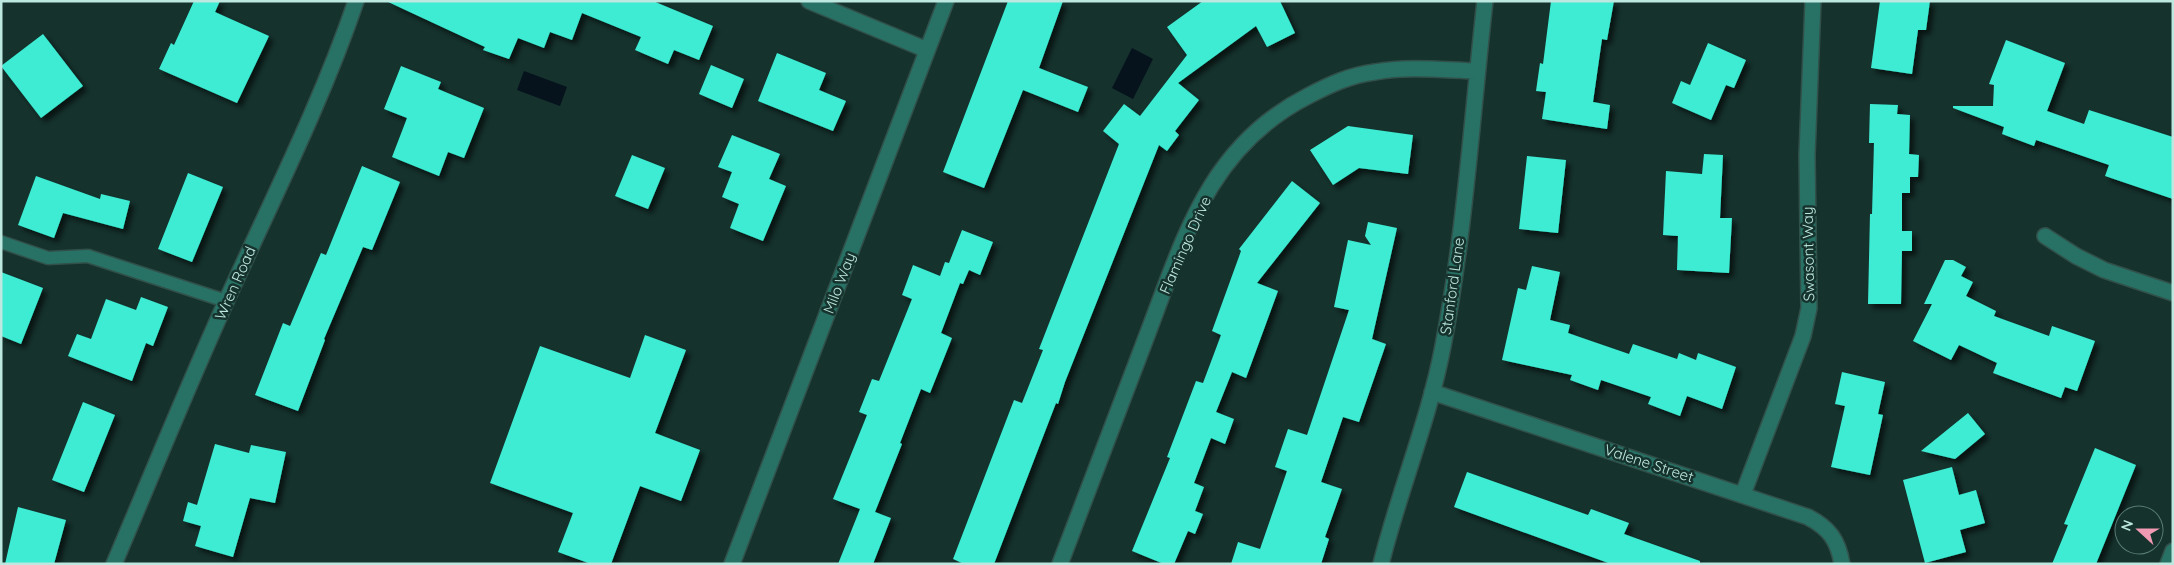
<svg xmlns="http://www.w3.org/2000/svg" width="2174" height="565" viewBox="0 0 2174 565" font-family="Quicksand,sans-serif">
	<defs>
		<filter id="shadow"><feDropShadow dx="4.5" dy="4.5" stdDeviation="2.5" flood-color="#0009"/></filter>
	</defs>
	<rect width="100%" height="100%" fill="#15322d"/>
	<!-- water -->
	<path fill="#06131d" d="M 1132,48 L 1153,59 L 1133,99 L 1112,88 Z
		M 524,71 L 567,87 L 560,106 L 517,90 Z"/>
	<!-- building -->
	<path fill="#3decd3" filter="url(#shadow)" d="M 194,1 L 220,1 L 215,12 L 269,36 L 237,103 L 159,69 L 171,43 L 174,45 Z
		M 386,1 L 653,1 L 713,26 L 699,60 L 674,50 L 668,64 L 635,50 L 641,37 L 582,13 L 572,40 L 550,32 L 544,48 L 518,38 L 509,59 L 483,50 L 485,47 Z
		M 1008,1 L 1063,1 L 1039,68 L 1088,87 L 1078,112 L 1023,90 L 984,188 L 943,172 Z
		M 1203,1 L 1280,1 L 1295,33 L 1267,47 L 1256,26 L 1178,83 L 1199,100 L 1175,131 L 1179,135 L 1167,151 L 1159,145 L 1065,382 L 1058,404 L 1056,403 L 994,564 L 964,564 L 953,559 L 1014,400 L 1022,403 L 1043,350 L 1039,349 L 1119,144 L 1103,131 L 1124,104 L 1140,116 L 1187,55 L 1167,27 Z
		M 1551,1 L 1614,1 L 1607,40 L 1602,39 L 1593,102 L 1610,105 L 1607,129 L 1542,119 L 1546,92 L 1536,91 L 1540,63 L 1543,64 Z
		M 1880,1 L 1930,1 L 1926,30 L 1918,30 L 1912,74 L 1871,68 Z
		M 43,34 L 83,86 L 41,118 L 1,66 Z
		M 2006,40 L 2065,63 L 2047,111 L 2084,124 L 2089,110 L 2173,137 L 2173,199 L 2105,176 L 2109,165 L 2036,140 L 2034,146 L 2002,134 L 2004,127 L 1953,108 L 1953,106 L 1993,106 L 1994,85 L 1989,84 Z
		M 1708,43 L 1746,60 L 1734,88 L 1726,85 L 1711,120 L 1672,103 L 1681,81 L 1690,85 Z
		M 777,53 L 826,73 L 819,90 L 846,101 L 833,131 L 758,101 Z
		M 711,65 L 744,79 L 732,108 L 699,94 Z
		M 401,66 L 441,82 L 438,89 L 484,108 L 464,158 L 448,152 L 439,176 L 392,157 L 407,118 L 384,109 Z
		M 1870,104 L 1898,105 L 1897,114 L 1910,115 L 1909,154 L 1919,155 L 1918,177 L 1910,177 L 1910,193 L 1902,193 L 1902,231 L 1912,231 L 1912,251 L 1902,251 L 1901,304 L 1868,304 L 1870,214 L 1872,214 L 1874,143 L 1869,143 Z
		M 1348,126 L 1413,135 L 1408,174 L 1359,168 L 1333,185 L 1310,150 Z
		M 732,135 L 780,154 L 769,179 L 786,186 L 763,241 L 730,228 L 739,204 L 722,197 L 732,172 L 718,167 Z
		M 1704,154 L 1723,155 L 1720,218 L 1732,218 L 1729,273 L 1677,270 L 1678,236 L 1663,235 L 1666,171 L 1702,174 Z
		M 632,155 L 665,168 L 648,209 L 615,196 Z
		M 1527,156 L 1566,160 L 1558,233 L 1519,229 Z
		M 362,166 L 400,182 L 372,250 L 363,247 L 324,339 L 325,340 L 298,411 L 255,395 L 283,323 L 290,326 L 321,253 L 326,255 Z
		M 188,173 L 223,187 L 192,262 L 158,249 Z
		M 36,176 L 100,199 L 101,194 L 130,201 L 123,229 L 63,213 L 54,238 L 18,225 Z
		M 1292,181 L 1320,203 L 1257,283 L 1278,291 L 1246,378 L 1232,372 L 1216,412 L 1234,419 L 1225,444 L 1211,438 L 1194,483 L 1204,487 L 1195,511 L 1203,514 L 1195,534 L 1188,531 L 1174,564 L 1164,564 L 1132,551 L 1170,458 L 1167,457 L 1196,381 L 1203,383 L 1221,335 L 1212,331 L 1241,251 L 1239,249 Z
		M 1368,222 L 1397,228 L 1372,339 L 1386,344 L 1359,422 L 1343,417 L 1321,482 L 1342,489 L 1325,537 L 1329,539 L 1321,564 L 1231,564 L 1238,542 L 1260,549 L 1287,471 L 1275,467 L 1288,429 L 1307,435 L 1349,310 L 1334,307 L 1348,240 L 1371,245 L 1365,236 Z
		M 962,230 L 993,242 L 980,275 L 969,270 L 963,284 L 960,283 L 941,333 L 952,338 L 930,393 L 921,389 L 900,443 L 902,444 L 875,512 L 891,518 L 873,564 L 838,564 L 860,509 L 833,499 L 867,415 L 859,412 L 872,379 L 879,381 L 912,299 L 902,295 L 913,265 L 940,276 L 945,262 L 949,263 Z
		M 1945,260 L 1953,260 L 1966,267 L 1961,276 L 1973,282 L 1966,296 L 1996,311 L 1994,316 L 2049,336 L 2052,326 L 2095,341 L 2077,391 L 2065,387 L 2061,398 L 1993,373 L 1997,363 L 1959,345 L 1951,360 L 1913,341 L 1932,304 L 1924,304 Z
		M 1532,266 L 1560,272 L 1550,320 L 1570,325 L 1568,333 L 1629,354 L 1633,344 L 1677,359 L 1679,353 L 1696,360 L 1698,353 L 1736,367 L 1722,409 L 1687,396 L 1680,416 L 1648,404 L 1651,397 L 1601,380 L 1598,390 L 1570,380 L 1572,375 L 1502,360 L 1518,288 L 1526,290 Z
		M 1,272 L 43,288 L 21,344 L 1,336 Z
		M 141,297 L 168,307 L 153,346 L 146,343 L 132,381 L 68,356 L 77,334 L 91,339 L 106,299 L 136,310 Z
		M 645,335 L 686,350 L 655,433 L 700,450 L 681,501 L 640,486 L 611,564 L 591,564 L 558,552 L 573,513 L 490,483 L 540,346 L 630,378 Z
		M 1842,372 L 1885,382 L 1878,414 L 1883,415 L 1870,475 L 1831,467 L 1845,406 L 1835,404 Z
		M 83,402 L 115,415 L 84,492 L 52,480 Z
		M 1968,413 L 1985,434 L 1955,459 L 1921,451 Z
		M 215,444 L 249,453 L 251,445 L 286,452 L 275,503 L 250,498 L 233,557 L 195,546 L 201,526 L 183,521 L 188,502 L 197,505 Z
		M 2095,448 L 2136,465 L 2096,564 L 2052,564 L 2068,525 L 2064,524 Z
		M 1952,467 L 1959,495 L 1976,490 L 1985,523 L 1960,530 L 1966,552 L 1925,563 L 1903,480 Z
		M 1467,472 L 1588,515 L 1591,509 L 1629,523 L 1624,534 L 1700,561 L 1700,564 L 1611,564 L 1454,507 Z
		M 18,507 L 66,520 L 54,564 L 5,564 Z"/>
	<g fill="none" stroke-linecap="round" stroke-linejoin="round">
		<defs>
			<path id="lane" d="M 1,242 L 48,258 L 88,256 L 226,301"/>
			<path id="street" d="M 809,1 L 927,50
				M 2045,236 L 2076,256 L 2104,270 L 2173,293
				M 1432,392 L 1808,517 C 1829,528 1838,540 1842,564
				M 1743,494 L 1803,336 L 1809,308 L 1807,155 L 1813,1
				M 114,564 C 154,470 192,375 235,282 C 277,190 323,98 356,1
				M 732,564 L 946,1
				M 1060,564 C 1090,486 1119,408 1149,330 C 1185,235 1210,146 1308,96 C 1329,85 1350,75 1375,72 C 1408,66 1443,70 1477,71
				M 1381,564 C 1399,491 1429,420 1443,346 C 1465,232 1472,116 1485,1"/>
			<path id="secondary" d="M 2168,564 L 2173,551"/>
		</defs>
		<!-- lane casing -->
		<use href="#lane" stroke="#31504a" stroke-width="15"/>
		<!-- street casing -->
		<use href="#street" stroke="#31504a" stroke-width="18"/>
		<!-- secondary casing -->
		<use href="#secondary" stroke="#31504a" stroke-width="18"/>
		<!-- lane -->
		<use href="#lane" stroke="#287165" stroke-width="12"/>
		<!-- street -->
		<use href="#street" stroke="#287165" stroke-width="15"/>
		<!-- secondary -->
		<use href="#secondary" stroke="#287165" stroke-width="15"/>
	</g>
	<g text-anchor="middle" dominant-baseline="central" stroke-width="5" stroke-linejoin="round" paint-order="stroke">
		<!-- street labels -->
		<g font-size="15" fill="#bde8df" stroke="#15322d">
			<text transform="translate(1185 245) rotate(-66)">Flamingo Drive</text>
			<text transform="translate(1808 254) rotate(-91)">Swasont Way</text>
			<text transform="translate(235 283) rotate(-66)">Wren Road</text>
			<text transform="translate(839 283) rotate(-69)">Milo Way</text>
			<text transform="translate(1452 286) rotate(-82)">Stanford Lane</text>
			<text transform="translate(1649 463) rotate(18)">Valene Street</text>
		</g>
	</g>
	<!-- border -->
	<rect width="2174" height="565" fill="none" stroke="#bde8df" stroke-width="5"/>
	<!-- north arrow -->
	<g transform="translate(2139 530) rotate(291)"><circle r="24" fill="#15322d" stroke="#587b74"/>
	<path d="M0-4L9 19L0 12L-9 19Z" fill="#f19ab4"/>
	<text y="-8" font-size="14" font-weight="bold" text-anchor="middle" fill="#bde8df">N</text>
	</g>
</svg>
